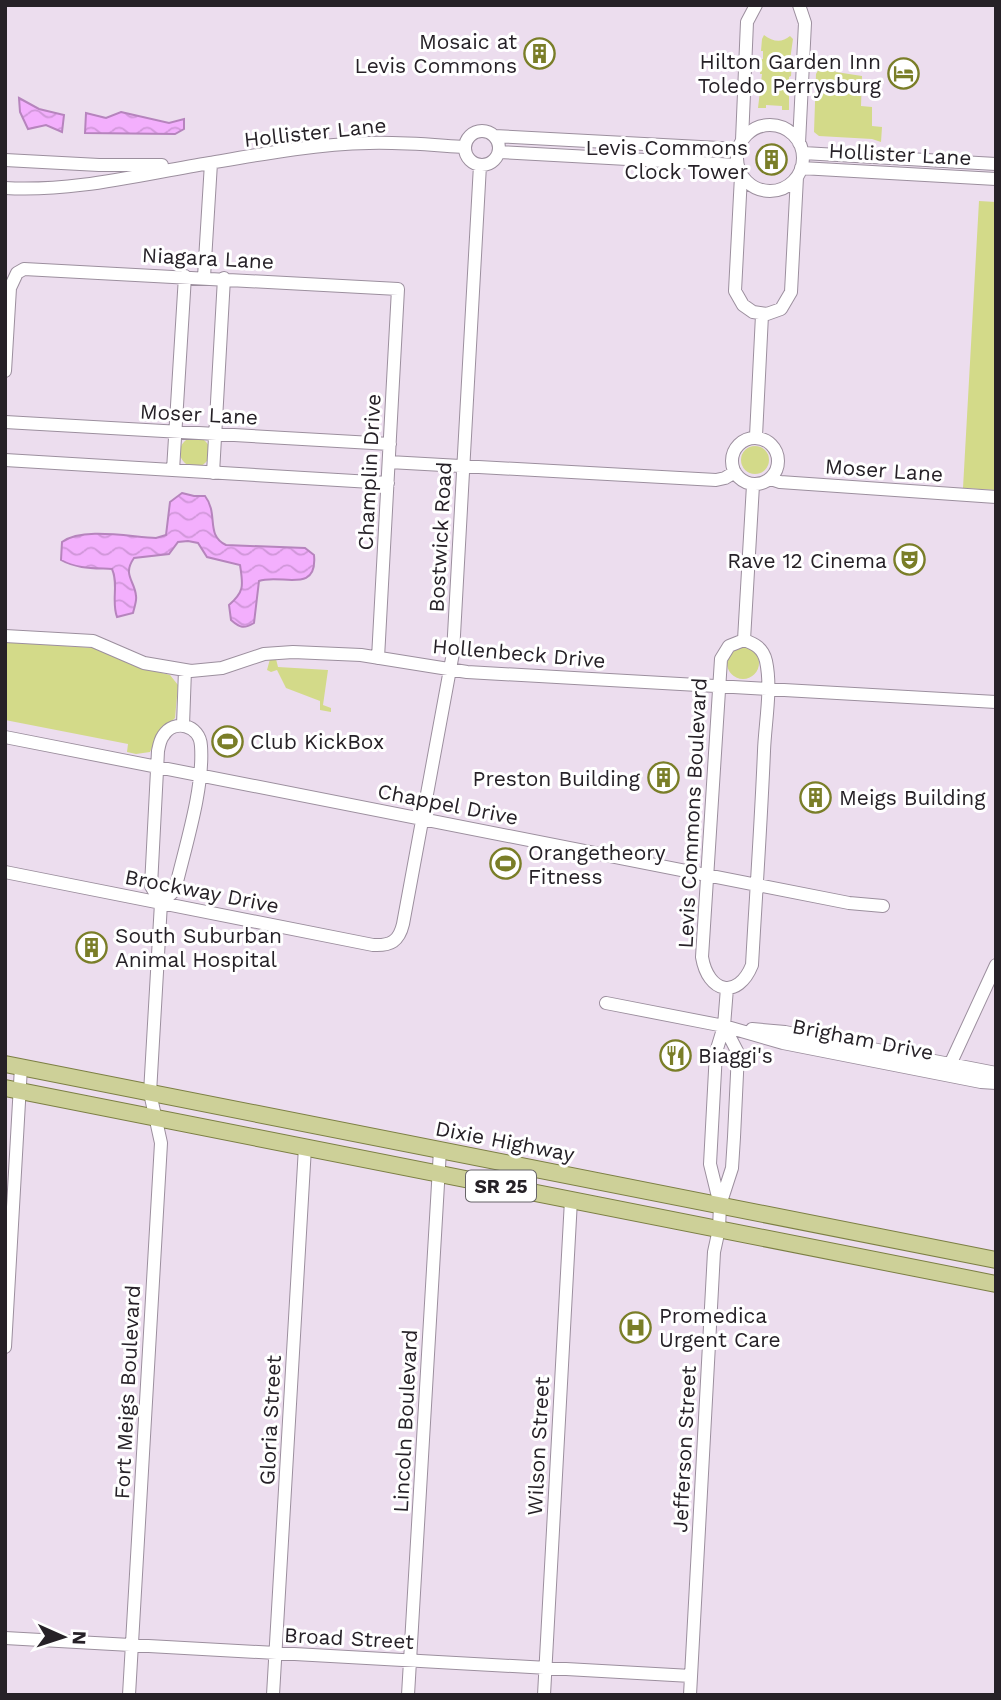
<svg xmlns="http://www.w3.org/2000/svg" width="1001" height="1700" viewBox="0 0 1001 1700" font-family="'Work Sans',sans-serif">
	<defs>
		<pattern id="water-waves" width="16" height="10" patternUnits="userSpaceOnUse" patternTransform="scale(1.75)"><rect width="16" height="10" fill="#f3affd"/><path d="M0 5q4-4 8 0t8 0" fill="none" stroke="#d096d9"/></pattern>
	</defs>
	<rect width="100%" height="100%" fill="#ecddee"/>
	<!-- green -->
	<path fill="#d3da89" d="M 764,35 C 773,42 782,43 790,36 L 793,39 L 790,60 L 792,61 L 791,76 L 789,77 L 789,110 L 782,110 L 782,106 L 766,105 L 766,108 L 758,108 L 762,74 L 760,74 L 761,59 L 763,59 L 763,51 L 761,51 L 762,39 Z
		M 820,67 L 830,67 L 836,72 L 862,76 L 861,106 L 872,107 L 872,126 L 882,127 L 881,142 L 872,139 L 819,136 L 814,132 L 816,74 Z
		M 979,201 L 996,202 L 996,490 L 963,488 Z
		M180 452a15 15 0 1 1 30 0a15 15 0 1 1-30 0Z
		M741 460a14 14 0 1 1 28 0a14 14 0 1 1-28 0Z
		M 5,642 L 95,648 L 135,666 L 170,675 L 178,685 L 175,718 L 158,734 L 150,752 L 136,754 L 127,752 L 128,744 L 5,720 Z
		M727 663a16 16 0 1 1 32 0a16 16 0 1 1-32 0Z
		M 270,659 L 276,659 L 278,667 L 328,670 L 323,705 L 331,708 L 331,712 L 320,710 L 320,701 L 286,688 L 277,670 L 271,672 L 267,670 Z"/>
	<!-- water -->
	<path fill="url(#water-waves)" stroke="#b684bd" stroke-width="2" d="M 19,98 L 39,109 L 64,115 L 62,132 L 46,125 L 28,129 L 20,112 Z
		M 121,112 L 169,123 L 184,119 L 184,129 L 175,134 L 85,133 L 86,113 L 106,118 Z
		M 182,493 L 194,496 L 205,496 C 219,514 205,535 226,545 L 305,548 L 314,555 C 318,595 280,573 259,581 L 254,623 C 244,629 240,628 231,620 L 229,605 C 245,591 243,585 240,565 L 207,557 L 198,543 L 188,541 L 178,542 L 169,554 L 134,558 C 122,575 135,581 136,596 C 137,601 134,608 133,613 L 117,617 C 111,601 119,584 112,569 C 94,568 77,569 61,560 L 62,542 C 83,527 130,537 156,538 L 166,535 L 170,502 Z"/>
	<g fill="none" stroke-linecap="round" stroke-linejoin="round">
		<defs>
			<path id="minor" d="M737 158a33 33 0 1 1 66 0a33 33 0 1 1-66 0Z
				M465 148a17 17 0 1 1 34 0a17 17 0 1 1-34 0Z
				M 494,136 L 738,149
				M 742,140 L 747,22 L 756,5
				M 799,143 L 805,23 L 799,5
				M 499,152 L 737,165
				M 803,153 L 996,164
				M 5,160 L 99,165 L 162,165
				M 801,168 L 996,179
				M 741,176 L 735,291 L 743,305 L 753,312 L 767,314 L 781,309 L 791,292 L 797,177
				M 5,188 C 75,192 142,174 210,163 C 262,154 316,144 369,143 C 400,142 432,145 464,147
				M 204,277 L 211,163
				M 5,371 L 10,288 L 17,273 L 24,269 L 398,289 L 378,658
				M 5,422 L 390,444
				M 756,436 L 762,315
				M732 461a23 23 0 1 1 46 0a23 23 0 1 1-46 0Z
				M 5,460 L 388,483
				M 389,462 L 716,480 L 725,478 L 735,472
				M 173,470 L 185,276
				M 213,473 L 224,278
				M 771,479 L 780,482 L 996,497
				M 5,636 L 93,641 L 144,663 L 191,671 L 222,668 L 264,654 L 293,652 L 361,655 L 467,672 L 996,702
				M 744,640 C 755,644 763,648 766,661 C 772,689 765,723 764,751 C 761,823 756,894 752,965 C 738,1000 708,993 702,957 L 721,659 L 729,646 Z
				M 744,640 L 753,485
				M 183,725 L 185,670
				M 5,737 L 849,903 L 883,906
				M 5,872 L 373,945 C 391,946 399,941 403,924 L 453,653 L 480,165
				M 606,1003 L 724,1026 L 783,1043 L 981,1082 L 996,1083
				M 752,1029 L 785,1032 L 996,1073
				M 948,1069 L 996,965
				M 720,1205 L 710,1164 L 716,1052 L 724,1026 L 727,988
				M 5,1347 L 21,1067
				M 5,1638 L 691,1676
				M 129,1695 L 161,1143 L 150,1093 L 161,903 L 151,886 L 158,751 C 159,746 160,740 163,736 C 174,718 200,725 201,746 C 204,789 185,847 175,890 L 161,903
				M 273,1695 L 305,1147
				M 408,1695 L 440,1150
				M 544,1695 L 571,1200
				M 690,1695 L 714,1252 L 719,1229 L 720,1205 L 732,1168 L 734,1137 L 738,1053 L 724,1026"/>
			<path id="major" d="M 5,1064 L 996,1260
				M 5,1088 L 996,1284"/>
		</defs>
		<!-- minor casing -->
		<use href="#minor" stroke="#9c8f9e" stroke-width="14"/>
		<!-- major casing -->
		<use href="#major" stroke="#7c7f44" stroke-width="18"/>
		<!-- minor -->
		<use href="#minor" stroke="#fff" stroke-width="12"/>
		<!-- major -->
		<use href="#major" stroke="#cdd098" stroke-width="16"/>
	</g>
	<!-- icons -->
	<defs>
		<symbol id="building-ring" viewBox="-11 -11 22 22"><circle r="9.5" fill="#fff" stroke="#7a7e28" stroke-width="1.5"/><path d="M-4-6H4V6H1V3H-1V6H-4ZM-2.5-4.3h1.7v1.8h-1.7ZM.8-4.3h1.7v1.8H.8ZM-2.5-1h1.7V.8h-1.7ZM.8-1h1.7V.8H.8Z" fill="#7a7e28"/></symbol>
		<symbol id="hotel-ring" viewBox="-11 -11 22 22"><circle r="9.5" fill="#fff" stroke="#7a7e28" stroke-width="1.5"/><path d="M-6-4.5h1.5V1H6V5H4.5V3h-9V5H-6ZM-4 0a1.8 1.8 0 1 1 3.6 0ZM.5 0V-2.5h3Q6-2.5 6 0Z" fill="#7a7e28"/></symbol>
		<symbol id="theatre-ring" viewBox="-11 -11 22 22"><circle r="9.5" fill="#fff" stroke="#7a7e28" stroke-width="1.5"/><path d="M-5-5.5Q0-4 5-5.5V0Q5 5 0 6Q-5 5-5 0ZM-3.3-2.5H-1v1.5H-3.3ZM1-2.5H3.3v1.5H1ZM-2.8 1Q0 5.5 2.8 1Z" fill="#7a7e28"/></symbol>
		<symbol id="stadium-ring" viewBox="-11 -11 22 22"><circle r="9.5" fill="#fff" stroke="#7a7e28" stroke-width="1.5"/><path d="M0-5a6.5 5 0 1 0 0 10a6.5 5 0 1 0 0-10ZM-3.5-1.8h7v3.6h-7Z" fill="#7a7e28"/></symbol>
		<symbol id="restaurant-ring" viewBox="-11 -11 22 22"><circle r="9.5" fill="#fff" stroke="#7a7e28" stroke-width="1.5"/><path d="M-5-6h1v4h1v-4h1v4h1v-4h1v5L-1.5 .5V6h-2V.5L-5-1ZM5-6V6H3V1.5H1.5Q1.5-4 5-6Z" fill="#7a7e28"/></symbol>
		<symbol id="hospital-ring" viewBox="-11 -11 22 22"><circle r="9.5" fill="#fff" stroke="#7a7e28" stroke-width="1.5"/><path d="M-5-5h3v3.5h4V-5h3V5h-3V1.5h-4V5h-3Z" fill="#7a7e28"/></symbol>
	</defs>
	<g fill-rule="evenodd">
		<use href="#building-ring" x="522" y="36" width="35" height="35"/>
		<use href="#hotel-ring" x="886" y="56" width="35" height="35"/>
		<use href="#building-ring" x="754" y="142" width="35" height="35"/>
		<use href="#theatre-ring" x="892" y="542" width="35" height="35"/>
		<use href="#stadium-ring" x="210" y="724" width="35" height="35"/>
		<use href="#building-ring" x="646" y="760" width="35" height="35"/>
		<use href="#building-ring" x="798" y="780" width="35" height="35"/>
		<use href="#stadium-ring" x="488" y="846" width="35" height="35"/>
		<use href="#building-ring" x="74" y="930" width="35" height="35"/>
		<use href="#restaurant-ring" x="658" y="1038" width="35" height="35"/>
		<use href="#hospital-ring" x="618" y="1310" width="35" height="35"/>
	</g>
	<g text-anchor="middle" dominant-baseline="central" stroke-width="6" stroke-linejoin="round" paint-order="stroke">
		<!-- shield labels -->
		<rect fill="#fff" stroke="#676468" stroke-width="2" x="466" y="1170.5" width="70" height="31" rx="5"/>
		<g font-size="19" font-weight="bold" fill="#262127">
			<text x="501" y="1186">SR 25</text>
		</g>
		<!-- poi labels -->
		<g font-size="21" fill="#262127" stroke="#fff" text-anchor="start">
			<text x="517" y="41" text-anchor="end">Mosaic at<tspan x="517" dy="24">Levis Commons</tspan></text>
			<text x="881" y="61" text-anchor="end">Hilton Garden Inn<tspan x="881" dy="24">Toledo Perrysburg</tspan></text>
			<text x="748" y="147" text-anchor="end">Levis Commons<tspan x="748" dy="24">Clock Tower</tspan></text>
			<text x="887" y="560" text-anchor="end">Rave 12 Cinema</text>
			<text x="250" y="741">Club KickBox</text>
			<text x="640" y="778" text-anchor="end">Preston Building</text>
			<text x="839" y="797">Meigs Building</text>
			<text x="528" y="852">Orangetheory<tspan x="528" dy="24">Fitness</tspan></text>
			<text x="115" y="935">South Suburban<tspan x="115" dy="24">Animal Hospital</tspan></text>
			<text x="698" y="1055">Biaggi's</text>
			<text x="659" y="1315">Promedica<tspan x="659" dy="24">Urgent Care</tspan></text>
		</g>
		<!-- street labels -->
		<g font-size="21" fill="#262127" stroke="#fff">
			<text transform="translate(315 132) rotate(-6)">Hollister Lane</text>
			<text transform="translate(900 154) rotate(3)">Hollister Lane</text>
			<text transform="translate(208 258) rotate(3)">Niagara Lane</text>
			<text transform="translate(199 414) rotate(3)">Moser Lane</text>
			<text transform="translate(884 470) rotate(4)">Moser Lane</text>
			<text transform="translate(369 472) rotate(-87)">Champlin Drive</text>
			<text transform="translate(440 537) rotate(-87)">Bostwick Road</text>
			<text transform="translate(519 653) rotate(5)">Hollenbeck Drive</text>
			<text transform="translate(448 804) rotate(11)">Chappel Drive</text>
			<text transform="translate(692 813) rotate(-87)">Levis Commons Boulevard</text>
			<text transform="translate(202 891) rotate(11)">Brockway Drive</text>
			<text transform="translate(863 1039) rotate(11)">Brigham Drive</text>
			<text transform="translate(505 1141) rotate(11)">Dixie Highway</text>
			<text transform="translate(127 1392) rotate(-87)">Fort Meigs Boulevard</text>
			<text transform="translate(270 1420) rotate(-87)">Gloria Street</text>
			<text transform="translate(405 1421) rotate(-87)">Lincoln Boulevard</text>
			<text transform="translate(538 1446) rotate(-87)">Wilson Street</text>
			<text transform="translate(684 1449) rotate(-87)">Jefferson Street</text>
			<text transform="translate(349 1638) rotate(3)">Broad Street</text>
		</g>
	</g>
	<!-- border -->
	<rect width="1001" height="1700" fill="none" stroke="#262127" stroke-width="14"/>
	<!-- north arrow -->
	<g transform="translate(63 1637) rotate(93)" stroke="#ffffff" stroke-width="5" paint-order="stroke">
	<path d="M0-5L12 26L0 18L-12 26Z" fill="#262127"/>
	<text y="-10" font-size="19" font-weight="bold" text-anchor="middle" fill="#262127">N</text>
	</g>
</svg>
